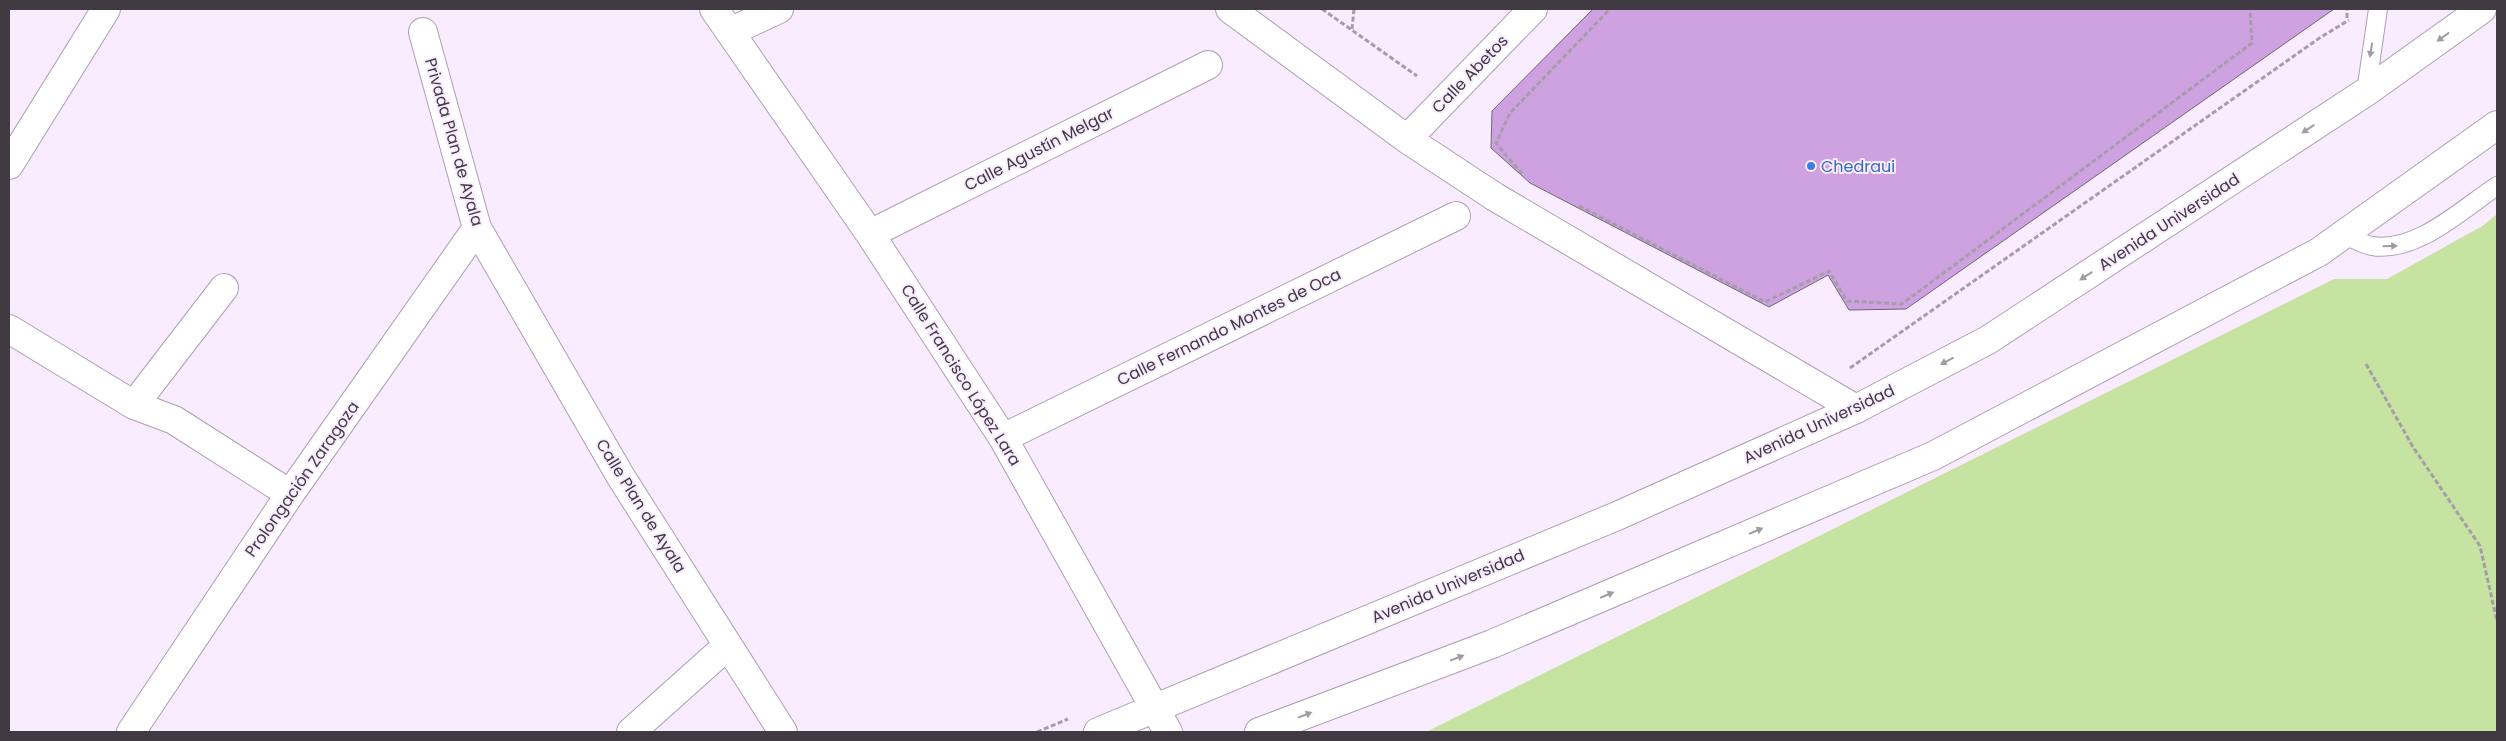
<svg xmlns="http://www.w3.org/2000/svg" width="2506" height="741" viewBox="0 0 2506 741" font-family="Poppins,sans-serif">
	<rect width="100%" height="100%" fill="#f9ecff"/>
	<!-- green -->
	<path fill="#c7e3a2" d="M 2497,214 L 2497,732 L 1426,732 L 2334,279 L 2387,279 L 2484,225 Z"/>
	<!-- building -->
	<path fill="#cea1e1" stroke="#736478" d="M 1593,9 L 2334,9 L 1906,309 L 1849,310 L 1828,275 L 1769,307 L 1530,183 L 1491,148 L 1492,111 Z"/>
	<g fill="none" stroke-linecap="round" stroke-linejoin="round">
		<defs>
			<path id="lane" d="M 2366,92 L 2378,9
				M 2343,234 C 2352,238 2362,244 2372,246 C 2417,253 2462,209 2497,186"/>
			<path id="street" d="M 714,9 L 870,234 L 1003,438 L 1168,732
				M 1230,9 L 1407,139 L 1495,197 L 1856,409
				M 732,31 L 779,9
				M 423,32 L 477,228 L 621,477 L 783,732
				M 1407,139 L 1533,9
				M 9,165 L 106,9
				M 870,234 L 1208,65
				M 9,329 L 134,405 L 174,420 L 290,494
				M 134,405 L 224,288
				M 1003,438 L 1456,216
				M 131,732 L 290,494 L 477,228
				M 631,732 L 728,645"/>
			<path id="secondary" d="M 1098,732 L 1617,516 L 1856,409 L 1988,340 L 2366,92 L 2482,9
				M 1259,732 L 1492,644 L 1933,456 L 2319,252 L 2497,125"/>
		</defs>
		<!-- lane casing -->
		<use href="#lane" stroke="#ad9eb4" stroke-width="20"/>
		<!-- street casing -->
		<use href="#street" stroke="#ad9eb4" stroke-width="30"/>
		<!-- secondary casing -->
		<use href="#secondary" stroke="#ad9eb4" stroke-width="30"/>
		<!-- path -->
		<path stroke="#a69caa" stroke-width="3" stroke-dasharray="5 2.5" stroke-linecap="butt" d="M 1322,9 L 1417,76
			M 2347,18 L 2347,9
			M 1352,29 L 1354,9
			M 1522,174 L 1496,143 L 1510,113 L 1610,9
			M 1579,206 L 1765,302 L 1829,271 L 1847,301 L 1902,304 L 2252,43 L 2250,9
			M 2366,364 L 2413,447 L 2480,546 L 2497,621
			M 1850,368 L 2321,37 L 2349,20
			M 1037,732 L 1068,719"/>
		<!-- lane -->
		<use href="#lane" stroke="#fff" stroke-width="18"/>
		<!-- street -->
		<use href="#street" stroke="#fff" stroke-width="28"/>
		<!-- secondary -->
		<use href="#secondary" stroke="#fff" stroke-width="28"/>
	</g>
	<!-- one-way arrows -->
	<defs><path id="oneway-solid" d="M-6-.8H1V-3.2L6.5 0L1 3.2V.8H-6Z" transform="scale(1.25)"/></defs>
	<g fill="#a09ca1">
		<use href="#oneway-solid" transform="translate(2443 37) rotate(144)"/>
		<use href="#oneway-solid" transform="translate(2371 50) rotate(99)"/>
		<use href="#oneway-solid" transform="translate(2308 129) rotate(146)"/>
		<use href="#oneway-solid" transform="translate(2390 246) rotate(-2)"/>
		<use href="#oneway-solid" transform="translate(2086 276) rotate(147)"/>
		<use href="#oneway-solid" transform="translate(1947 361) rotate(153)"/>
		<use href="#oneway-solid" transform="translate(1756 531) rotate(-23)"/>
		<use href="#oneway-solid" transform="translate(1607 595) rotate(-23)"/>
		<use href="#oneway-solid" transform="translate(1457 658) rotate(-21)"/>
		<use href="#oneway-solid" transform="translate(1305 715) rotate(-21)"/>
	</g>
	<!-- markers -->
	<circle fill="#3f7fe0" stroke="#f9ecff" stroke-width="2" cx="1811" cy="166" r="5"/>
	<g text-anchor="middle" dominant-baseline="central" stroke-width="4" stroke-linejoin="round" paint-order="stroke">
		<!-- street labels -->
		<g font-size="16" fill="#413a43" stroke="#f9ecff">
			<text transform="translate(1470 74) rotate(-46)">Calle Abetos</text>
			<text transform="translate(454 142) rotate(74)">Privada Plan de Ayala</text>
			<text transform="translate(1039 149) rotate(-27)">Calle Agustín Melgar</text>
			<text transform="translate(2169 222) rotate(-33)">Avenida Universidad</text>
			<text transform="translate(1229 327) rotate(-26)">Calle Fernando Montes de Oca</text>
			<text transform="translate(961 375) rotate(58)">Calle Francisco López Lara</text>
			<text transform="translate(1819 424) rotate(-25)">Avenida Universidad</text>
			<text transform="translate(302 479) rotate(-55)">Prolongación Zaragoza</text>
			<text transform="translate(641 506) rotate(58)">Calle Plan de Ayala</text>
			<text transform="translate(1448 586) rotate(-23)">Avenida Universidad</text>
		</g>
		<!-- shop labels -->
		<g font-size="16" fill="#366cbe" stroke="#f9ecff" text-anchor="start">
			<text x="1821" y="166">Chedraui</text>
		</g>
	</g>
	<!-- border -->
	<rect width="2506" height="741" fill="none" stroke="#413a43" stroke-width="20"/>
</svg>
